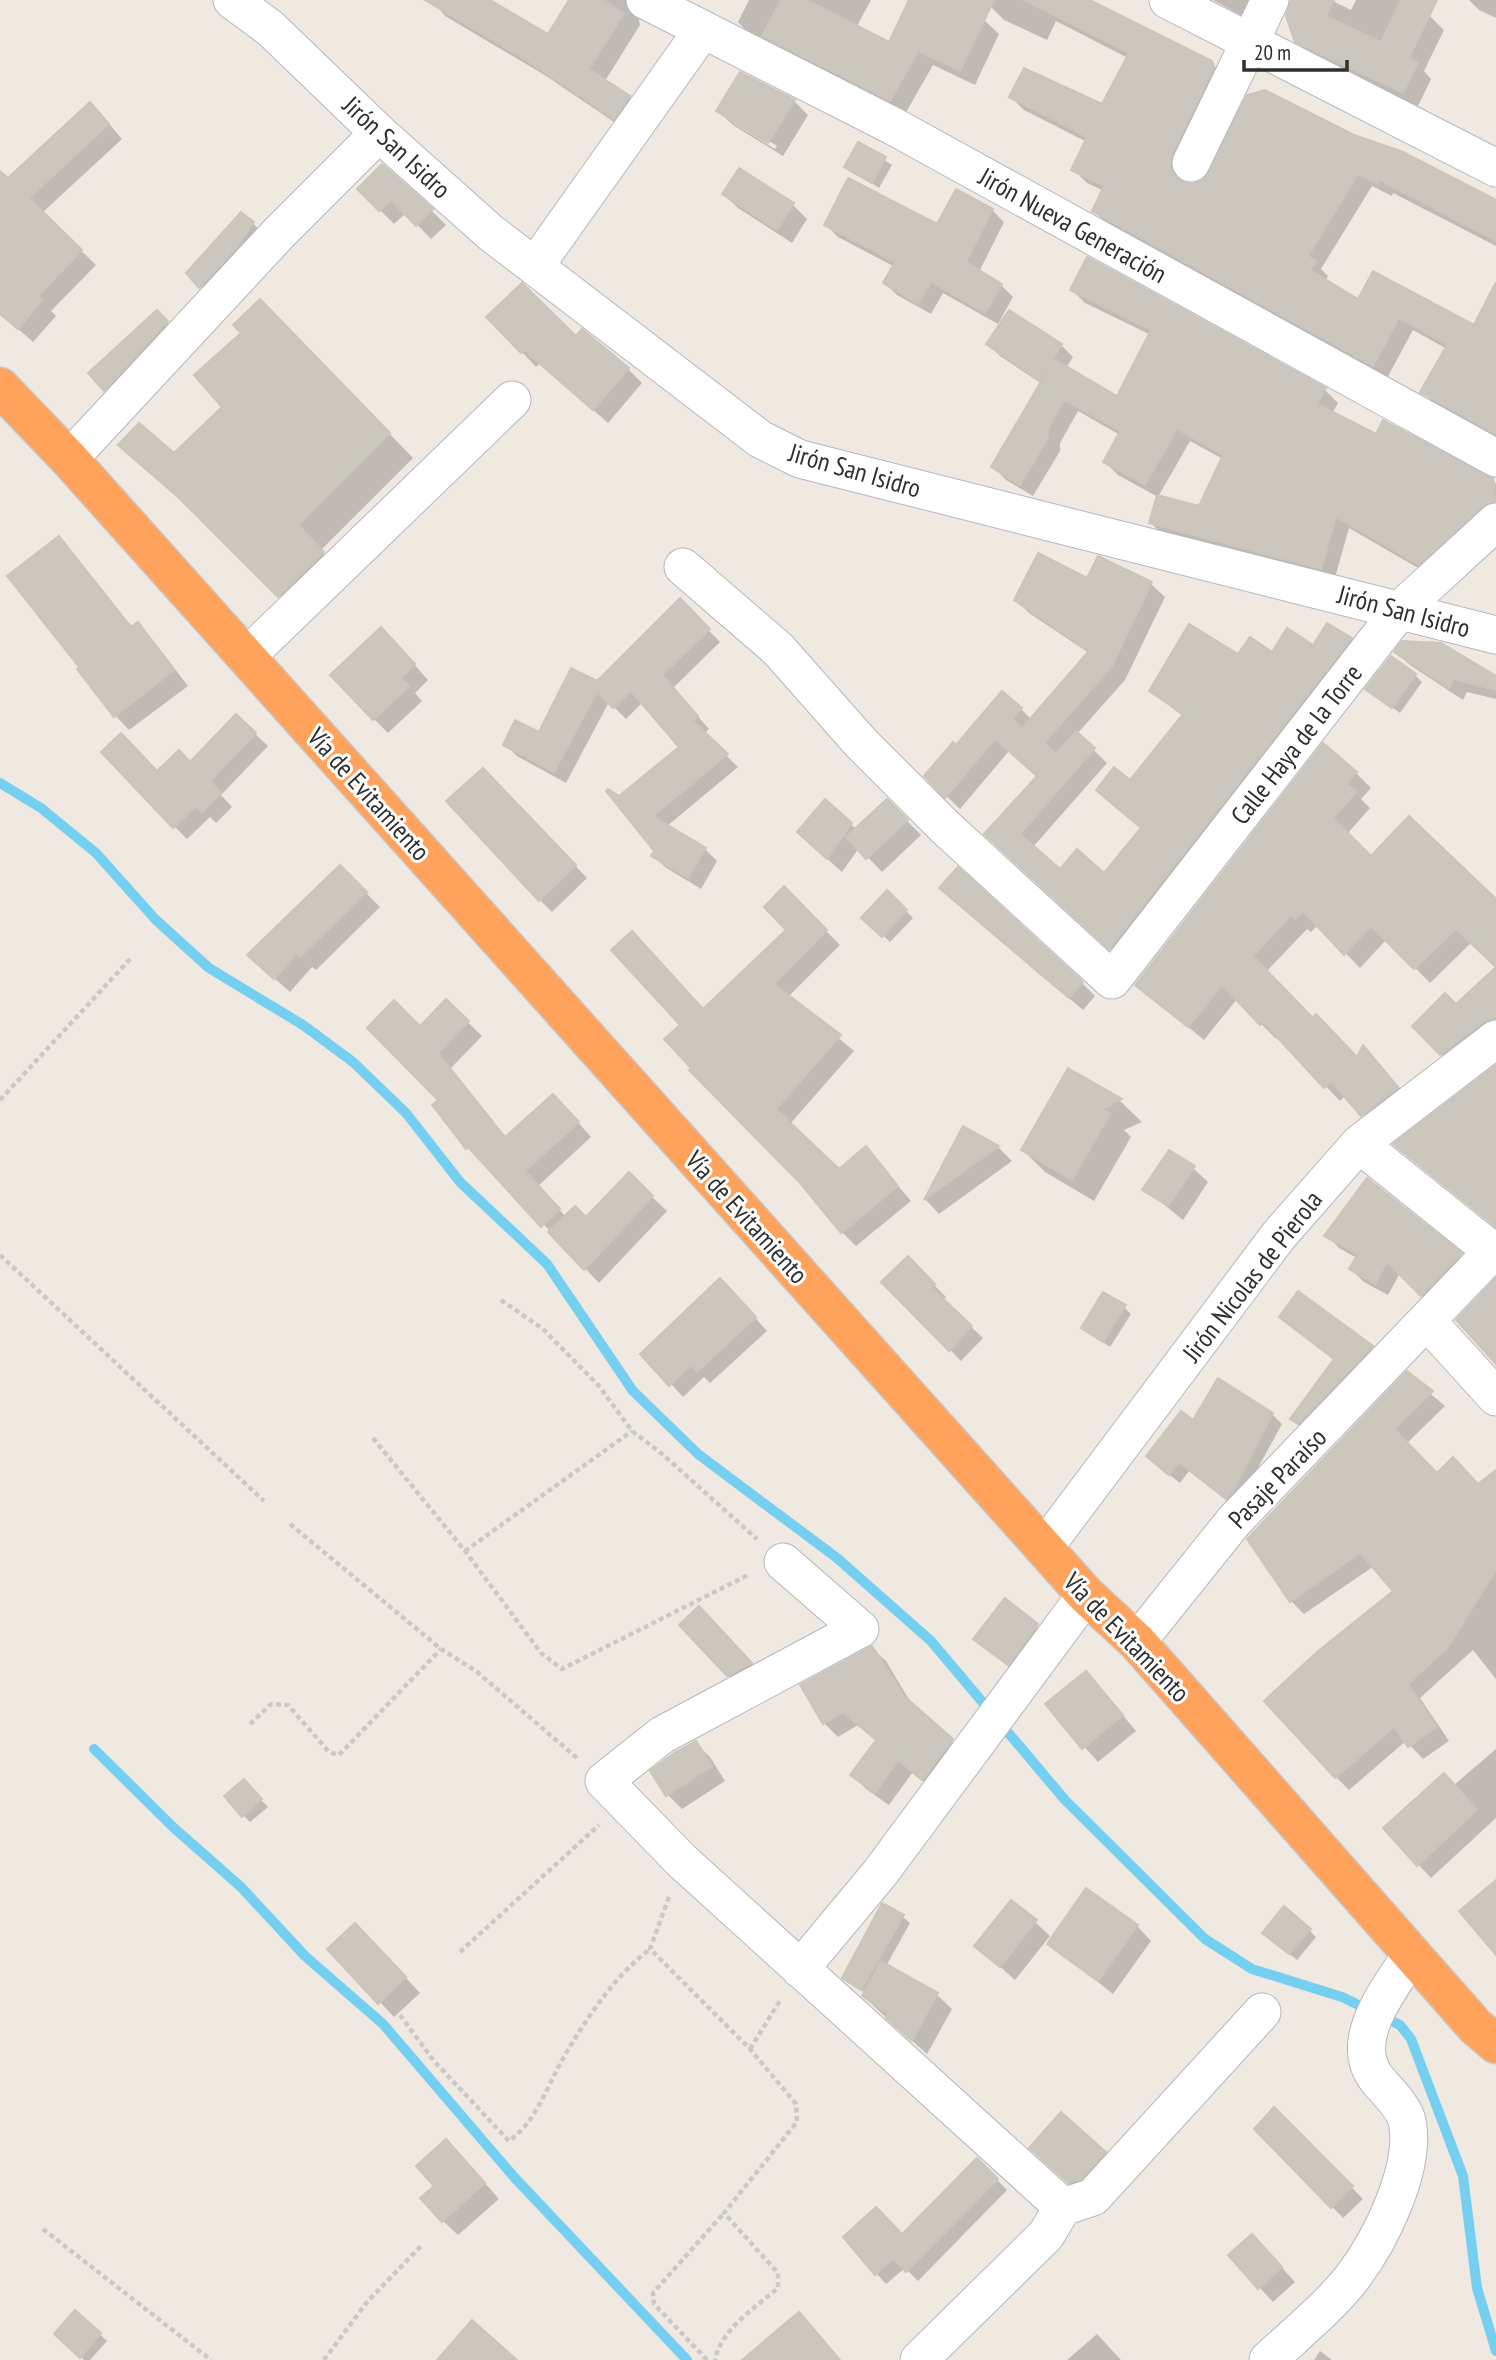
<svg xmlns="http://www.w3.org/2000/svg" width="1496" height="2360" viewBox="0 0 1496 2360" font-family="'PT Sans Narrow',sans-serif">
	<rect width="100%" height="100%" fill="#efe9e1"/>
	<!-- shadow -->
	<path fill="#0003" fill-rule="evenodd" d="M 432,0 L 486,0 L 548,37 L 571,0 L 645,0 L 638,16 L 640,25 L 605,81 L 629,97 L 644,112 L 629,132 L 543,74 L 445,16 Z
		M 749,0 L 871,0 L 857,26 L 890,44 L 911,0 L 943,0 L 984,20 L 999,34 L 975,85 L 933,65 L 905,114 L 753,37 L 738,22 Z
		M 994,0 L 1088,0 L 1211,63 L 1225,77 L 1185,168 L 1184,184 L 1192,186 L 1353,137 L 1496,202 L 1496,246 L 1393,193 L 1392,196 L 1372,186 L 1321,269 L 1328,276 L 1325,281 L 1358,301 L 1474,328 L 1496,285 L 1496,438 L 1436,405 L 1423,392 L 1447,349 L 1413,330 L 1387,378 L 1107,224 L 1094,211 L 1104,191 L 1087,183 L 1073,169 L 1087,142 L 1024,110 L 1011,97 L 1103,106 L 1128,58 L 1056,21 L 1047,40 L 1004,20 L 990,6 Z
		M 1213,0 L 1272,0 L 1257,24 Z
		M 1292,0 L 1331,0 L 1351,10 L 1356,0 L 1421,0 L 1429,15 L 1444,30 L 1424,71 L 1431,79 L 1418,106 L 1312,56 L 1297,41 Z
		M 1469,0 L 1496,0 L 1496,18 L 1479,10 Z
		M 794,101 L 808,115 L 783,156 L 733,125 L 718,111 ZM 733,119 L 777,146 L 775,149 L 733,123 Z
		M 105,119 L 122,139 L 42,213 L 96,265 L 51,311 L 56,316 L 33,342 L 0,313 L 0,184 L 2,186 Z
		M 859,144 L 892,165 L 879,188 L 847,166 Z
		M 359,189 L 431,210 L 446,225 L 431,239 L 406,213 L 394,224 Z
		M 956,191 L 992,210 L 1004,222 L 979,272 L 1001,285 L 1013,297 L 998,324 L 943,293 L 931,314 L 897,295 L 885,283 L 895,267 L 838,237 L 826,225 L 938,226 Z
		M 724,194 L 793,205 L 807,219 L 792,243 L 738,208 Z
		M 253,223 L 259,230 L 207,293 L 188,273 Z
		M 522,285 L 576,339 L 628,369 L 642,383 L 608,423 L 540,363 L 536,367 L 522,352 Z
		M 1072,290 L 1325,390 L 1338,403 L 1332,414 L 1376,436 L 1492,480 L 1496,484 L 1496,519 L 1432,576 L 1349,528 L 1334,581 L 1164,536 L 1151,523 L 1158,497 L 1118,475 L 1105,462 L 1120,435 L 1078,411 L 1060,443 L 1060,451 L 1033,496 L 1006,480 L 994,467 L 1042,384 L 1000,356 L 988,344 L 1061,345 L 1073,357 L 1066,368 L 1117,399 L 1151,335 L 1085,303 ZM 1190,441 L 1223,459 L 1200,508 L 1158,497 Z
		M 157,313 L 178,334 L 116,400 L 105,389 Z
		M 284,325 L 413,458 L 320,551 L 346,577 L 303,619 L 205,521 L 120,445 L 174,455 L 225,407 Z
		M 58,538 L 133,628 L 138,625 L 152,639 L 188,686 L 129,730 L 115,715 Z
		M 1099,559 L 1151,584 L 1165,597 L 1125,680 L 1077,734 L 1107,763 L 1033,847 L 1060,872 L 1104,875 L 1142,829 L 1130,782 L 1184,717 L 1151,691 L 1239,656 L 1272,654 L 1351,639 L 1364,652 L 1124,961 L 1000,847 L 1038,777 L 1009,751 L 960,809 L 926,776 L 956,747 L 1021,709 L 1032,720 L 1089,653 L 1029,613 L 1016,600 L 1088,581 Z
		M 680,601 L 720,642 L 673,688 L 709,729 L 704,734 L 738,767 L 667,826 L 705,849 L 717,861 L 701,889 L 665,867 L 653,855 L 656,851 L 619,798 L 682,747 L 643,702 L 626,719 L 609,702 L 566,783 L 517,756 L 505,744 L 540,735 Z
		M 395,643 L 428,680 L 415,693 L 422,701 L 388,733 L 374,719 Z
		M 1396,652 L 1496,677 L 1496,699 L 1467,692 L 1463,700 L 1410,665 Z
		M 1415,675 L 1422,682 L 1400,713 L 1367,689 Z
		M 236,716 L 268,746 L 221,795 L 232,807 L 216,823 L 210,817 L 187,839 L 174,826 L 158,773 L 191,764 Z
		M 483,770 L 587,878 L 552,912 L 540,900 Z
		M 1356,773 L 1371,788 L 1361,799 L 1370,808 L 1347,834 L 1371,859 L 1496,901 L 1496,965 L 1472,942 L 1430,983 L 1387,939 L 1360,968 L 1318,925 L 1311,932 L 1307,929 L 1266,972 L 1313,1020 L 1357,1059 L 1377,1062 L 1412,1103 L 1377,1129 L 1346,1095 L 1340,1101 L 1278,1036 L 1276,1039 L 1237,999 L 1204,1040 L 1137,985 Z
		M 826,801 L 857,830 L 887,801 L 921,835 L 882,872 L 859,848 L 842,872 L 813,846 Z
		M 340,867 L 380,907 L 316,970 L 312,967 L 290,992 L 264,969 Z
		M 784,889 L 840,945 L 788,997 L 854,1051 L 790,1124 L 839,1171 L 866,1149 L 911,1201 L 856,1246 L 842,1232 L 704,1011 L 789,930 Z
		M 887,892 L 913,918 L 890,942 L 864,918 Z
		M 955,901 L 1082,983 L 1095,996 L 1083,1010 Z
		M 1496,979 L 1496,1040 L 1457,1070 L 1415,1026 L 1456,1007 Z
		M 446,1001 L 482,1036 L 451,1068 L 506,1138 L 567,1110 L 591,1137 L 538,1186 L 566,1217 L 587,1220 L 629,1175 L 667,1211 L 599,1283 L 483,1160 L 467,1148 L 440,1100 L 420,1029 Z
		M 1496,1068 L 1496,1228 L 1396,1145 Z
		M 1069,1071 L 1120,1101 L 1142,1122 L 1124,1130 L 1131,1137 L 1094,1201 L 1045,1172 L 1023,1150 Z
		M 963,1128 L 998,1147 L 1012,1161 L 939,1214 L 926,1200 Z
		M 1193,1168 L 1208,1182 L 1183,1220 L 1145,1189 Z
		M 1368,1180 L 1473,1267 L 1434,1307 L 1400,1273 L 1388,1295 L 1364,1282 L 1351,1269 L 1357,1258 L 1339,1248 L 1327,1235 Z
		M 908,1259 L 946,1297 L 942,1300 L 983,1338 L 961,1361 L 884,1282 Z
		M 733,1293 L 767,1331 L 710,1383 L 704,1377 L 683,1397 L 671,1384 Z
		M 1124,1307 L 1131,1314 L 1110,1347 L 1083,1328 Z
		M 1281,1317 L 1371,1348 L 1384,1360 L 1305,1432 L 1292,1419 L 1335,1361 Z
		M 1407,1374 L 1445,1406 L 1406,1444 L 1437,1475 L 1479,1486 L 1496,1472 L 1496,1679 L 1473,1650 L 1420,1698 L 1449,1741 L 1423,1759 L 1406,1741 L 1349,1790 L 1336,1777 L 1395,1591 L 1374,1566 L 1304,1614 L 1291,1601 Z
		M 1272,1414 L 1282,1424 L 1236,1508 L 1189,1471 L 1180,1483 L 1158,1466 L 1194,1423 Z
		M 1005,1601 L 1052,1640 L 1023,1679 L 976,1639 Z
		M 714,1623 L 765,1678 L 743,1690 L 728,1675 Z
		M 872,1648 L 886,1661 L 914,1708 L 965,1754 L 937,1793 L 913,1772 L 889,1805 L 866,1789 L 853,1775 L 877,1741 L 858,1725 L 838,1737 L 824,1723 L 802,1686 Z
		M 1100,1688 L 1136,1731 L 1098,1762 L 1047,1705 Z
		M 696,1743 L 710,1757 L 725,1781 L 682,1809 L 668,1795 Z
		M 1496,1749 L 1496,1818 L 1431,1878 L 1385,1829 L 1454,1785 Z
		M 243,1781 L 268,1807 L 250,1822 L 243,1815 Z
		M 903,1917 L 910,1923 L 886,1966 L 937,1995 L 952,2009 L 927,2054 L 878,2010 L 864,1996 L 865,1993 L 844,1978 Z
		M 1035,1922 L 1050,1936 L 1015,1980 L 977,1946 Z
		M 1137,1926 L 1151,1941 L 1113,1994 L 1049,1943 Z
		M 1309,1930 L 1316,1937 L 1297,1960 L 1271,1939 Z
		M 370,1939 L 420,1993 L 394,2017 L 330,1949 Z
		M 1274,2109 L 1363,2199 L 1343,2218 L 1257,2129 Z
		M 1105,2153 L 1119,2167 L 1084,2197 L 1046,2163 Z
		M 461,2156 L 499,2199 L 458,2235 L 443,2221 Z
		M 977,2160 L 1007,2190 L 918,2281 L 905,2268 L 886,2284 L 876,2273 L 902,2236 Z
		M 1266,2250 L 1295,2282 L 1273,2302 L 1259,2287 Z
		M 76,2312 L 107,2341 L 90,2360 L 84,2360 L 56,2334 Z
		M 1097,2334 L 1121,2360 L 1067,2360 Z
		M 1320,2351 L 1332,2360 L 1314,2360 Z"/>
	<g fill="none" stroke-linecap="round" stroke-linejoin="round">
		<!-- stream -->
		<path stroke="#75cff0" stroke-width="10" d="M 0,783 L 41,808 L 96,853 L 156,920 L 209,968 L 303,1025 L 353,1062 L 406,1113 L 460,1182 L 547,1264 L 633,1391 L 698,1454 L 837,1558 L 931,1641 L 1065,1800 L 1205,1939 L 1252,1969 L 1342,1997 L 1400,2025 L 1411,2039 L 1463,2176 L 1477,2288 L 1496,2351
			M 94,1749 L 174,1828 L 241,1887 L 305,1956 L 383,2024 L 514,2177 L 687,2360"/>
	</g>
	<!-- building -->
	<path fill="#cbc7bf" stroke="#cbc5ba" stroke-width="2" d="M 425,0 L 490,0 L 548,34 L 569,0 L 603,0 L 624,13 L 589,69 L 630,96 L 614,119 L 526,60 Z
		M 781,0 L 807,0 L 889,42 L 909,0 L 994,0 L 960,71 L 918,51 L 890,101 L 762,36 Z
		M 1024,0 L 1090,0 L 1212,61 L 1214,67 L 1172,154 L 1170,165 L 1173,174 L 1182,182 L 1193,184 L 1203,180 L 1247,95 L 1265,90 L 1354,135 L 1403,152 L 1496,200 L 1496,241 L 1380,180 L 1378,184 L 1358,174 L 1308,256 L 1316,261 L 1310,270 L 1358,299 L 1373,271 L 1474,325 L 1496,282 L 1496,434 L 1420,392 L 1447,345 L 1399,318 L 1373,366 L 1092,211 L 1104,186 L 1071,170 L 1087,137 L 1009,97 L 1024,68 L 1102,104 L 1129,53 Z
		M 1291,0 L 1334,0 L 1326,16 L 1381,42 L 1401,0 L 1437,0 L 1409,58 L 1418,63 L 1403,93 L 1295,42 L 1286,16 Z
		M 740,72 L 795,100 L 768,143 L 716,111 Z
		M 90,102 L 109,124 L 29,198 L 82,250 L 38,296 L 42,300 L 18,329 L 0,314 L 0,171 L 8,178 Z
		M 858,142 L 886,157 L 872,183 L 844,167 Z
		M 382,164 L 433,209 L 416,226 L 391,200 L 379,211 L 357,189 Z
		M 739,168 L 794,203 L 777,230 L 722,194 Z
		M 848,178 L 937,224 L 956,189 L 993,209 L 966,262 L 1002,284 L 985,313 L 931,282 L 918,304 L 883,283 L 895,262 L 824,225 Z
		M 241,212 L 254,222 L 237,247 L 199,288 L 186,273 Z
		M 1087,257 L 1326,388 L 1317,404 L 1376,434 L 1383,420 L 1493,478 L 1496,502 L 1482,507 L 1419,565 L 1336,517 L 1321,569 L 1149,523 L 1157,495 L 1199,506 L 1223,455 L 1177,429 L 1145,485 L 1103,462 L 1120,431 L 1064,400 L 1048,429 L 1048,438 L 1020,485 L 991,467 L 1054,359 L 1117,396 L 1151,330 L 1070,290 Z
		M 522,283 L 576,336 L 582,329 L 629,368 L 593,410 L 524,350 L 521,353 L 486,317 Z
		M 260,299 L 390,433 L 298,525 L 324,552 L 278,597 L 178,497 L 118,445 L 139,423 L 174,453 L 222,407 L 194,375 L 241,333 L 233,325 Z
		M 157,310 L 168,321 L 104,391 L 88,373 Z
		M 1009,310 L 1062,344 L 1039,380 L 986,344 Z
		M 59,536 L 131,627 L 138,622 L 174,670 L 114,717 L 77,669 L 79,667 L 7,576 Z
		M 1038,553 L 1087,578 L 1098,556 L 1152,582 L 1112,666 L 1044,743 L 1056,754 L 1076,731 L 1095,748 L 1020,834 L 1060,869 L 1077,849 L 1104,873 L 1141,828 L 1096,790 L 1114,767 L 1130,780 L 1183,714 L 1149,691 L 1189,624 L 1238,654 L 1250,637 L 1272,652 L 1287,628 L 1313,645 L 1327,623 L 1352,638 L 1109,949 L 984,834 L 1037,776 L 995,739 L 945,798 L 924,776 L 953,742 L 956,745 L 1002,691 L 1022,708 L 1012,719 L 1022,728 L 1089,651 L 1014,600 Z
		M 680,598 L 710,629 L 662,675 L 698,716 L 693,721 L 728,754 L 653,816 L 706,848 L 688,878 L 651,856 L 654,851 L 606,791 L 608,789 L 619,796 L 679,747 L 631,691 L 613,708 L 597,692 L 554,772 L 503,745 L 515,720 L 539,732 L 571,668 L 597,681 Z
		M 381,627 L 415,664 L 401,678 L 409,686 L 373,720 L 330,675 Z
		M 1402,641 L 1441,643 L 1496,676 L 1496,690 L 1454,679 L 1449,688 L 1394,652 Z
		M 1391,656 L 1416,674 L 1392,708 L 1365,689 Z
		M 236,714 L 256,733 L 210,781 L 221,793 L 202,812 L 196,806 L 173,828 L 101,752 L 121,733 L 157,771 L 179,750 L 190,762 Z
		M 1323,743 L 1357,772 L 1347,784 L 1356,792 L 1333,818 L 1371,856 L 1409,816 L 1496,899 L 1496,1018 L 1483,1022 L 1440,1055 L 1412,1026 L 1445,993 L 1456,1004 L 1496,967 L 1456,929 L 1414,969 L 1371,926 L 1344,955 L 1303,911 L 1295,919 L 1291,915 L 1253,956 L 1313,1018 L 1316,1014 L 1357,1057 L 1363,1045 L 1398,1087 L 1361,1116 L 1331,1081 L 1324,1088 L 1263,1022 L 1260,1025 L 1222,985 L 1188,1027 L 1135,985 Z
		M 483,768 L 576,865 L 539,901 L 446,801 Z
		M 825,799 L 852,823 L 827,859 L 797,832 Z
		M 887,799 L 908,820 L 866,859 L 846,837 Z
		M 340,865 L 367,892 L 300,957 L 297,953 L 274,979 L 247,955 Z
		M 958,867 L 1083,982 L 1069,998 L 939,888 Z
		M 784,886 L 827,930 L 774,984 L 841,1035 L 776,1109 L 839,1169 L 866,1146 L 898,1186 L 841,1233 L 801,1184 L 689,1070 L 691,1068 L 664,1039 L 680,1025 L 611,950 L 632,931 L 703,1009 L 786,930 L 764,907 Z
		M 887,890 L 907,910 L 882,937 L 861,918 Z
		M 446,999 L 469,1021 L 438,1053 L 505,1137 L 553,1094 L 579,1122 L 525,1171 L 560,1209 L 541,1227 L 468,1147 L 466,1149 L 432,1105 L 438,1100 L 367,1028 L 394,1000 L 420,1026 Z
		M 1496,1065 L 1496,1227 L 1393,1144 Z
		M 1068,1068 L 1122,1099 L 1103,1109 L 1110,1114 L 1072,1180 L 1021,1150 Z
		M 963,1126 L 999,1146 L 924,1200 Z
		M 1169,1150 L 1195,1166 L 1168,1206 L 1142,1190 Z
		M 629,1172 L 653,1196 L 584,1270 L 548,1232 L 575,1206 L 586,1217 Z
		M 1367,1178 L 1462,1253 L 1421,1296 L 1387,1262 L 1375,1284 L 1349,1269 L 1358,1254 L 1324,1236 Z
		M 908,1256 L 935,1284 L 932,1288 L 972,1326 L 949,1351 L 881,1282 Z
		M 720,1278 L 756,1317 L 697,1372 L 691,1365 L 669,1386 L 640,1354 Z
		M 1496,1278 L 1496,1364 L 1456,1320 Z
		M 1298,1291 L 1373,1346 L 1298,1424 L 1290,1419 L 1334,1359 L 1279,1317 Z
		M 1103,1292 L 1126,1305 L 1103,1342 L 1081,1328 Z
		M 1407,1371 L 1433,1391 L 1394,1429 L 1437,1473 L 1453,1457 L 1478,1484 L 1496,1470 L 1496,1570 L 1448,1647 L 1408,1684 L 1437,1727 L 1408,1747 L 1394,1727 L 1335,1778 L 1264,1701 L 1317,1652 L 1393,1591 L 1360,1553 L 1290,1602 L 1247,1539 Z
		M 1218,1378 L 1273,1413 L 1233,1491 L 1226,1499 L 1179,1462 L 1169,1475 L 1146,1456 L 1181,1411 L 1193,1420 Z
		M 1005,1598 L 1038,1624 L 1008,1665 L 973,1639 Z
		M 699,1606 L 752,1663 L 727,1676 L 679,1625 Z
		M 872,1646 L 904,1696 L 953,1739 L 922,1780 L 898,1760 L 875,1793 L 850,1775 L 876,1740 L 843,1712 L 823,1724 L 800,1685 Z
		M 1086,1671 L 1123,1715 L 1082,1749 L 1045,1704 Z
		M 696,1741 L 712,1766 L 666,1796 L 650,1771 L 674,1753 Z
		M 1444,1773 L 1477,1810 L 1417,1866 L 1383,1828 Z
		M 244,1779 L 262,1799 L 242,1817 L 224,1796 Z
		M 1496,1880 L 1496,1955 L 1459,1911 Z
		M 1086,1888 L 1138,1925 L 1098,1981 L 1047,1944 Z
		M 1011,1900 L 1037,1920 L 1000,1967 L 974,1946 Z
		M 882,1903 L 904,1915 L 861,1990 L 842,1978 Z
		M 1284,1906 L 1311,1929 L 1289,1954 L 1262,1933 Z
		M 355,1923 L 406,1977 L 378,2004 L 327,1949 Z
		M 881,1961 L 938,1993 L 912,2041 L 886,2018 L 888,2014 L 862,1996 Z
		M 1274,2107 L 1353,2186 L 1331,2208 L 1254,2129 Z
		M 1061,2112 L 1106,2152 L 1081,2179 L 1068,2183 L 1029,2148 Z
		M 446,2139 L 485,2183 L 442,2222 L 420,2198 L 434,2186 L 416,2166 Z
		M 977,2158 L 998,2179 L 906,2272 L 893,2258 L 875,2275 L 843,2237 L 876,2207 L 902,2234 Z
		M 1252,2234 L 1282,2267 L 1258,2289 L 1228,2255 Z
		M 75,2310 L 101,2333 L 80,2358 L 54,2334 Z
		M 799,2312 L 840,2360 L 742,2360 Z
		M 472,2320 L 517,2360 L 437,2360 Z"/>
	<g fill="none" stroke-linecap="round" stroke-linejoin="round">
		<defs>
			<path id="street" d="M 232,0 L 270,28 L 379,133 L 491,233 L 760,439 L 800,459 L 1496,635
				M 645,0 L 893,126 L 1496,458
				M 1168,0 L 1496,168
				M 1191,163 L 1270,0
				M 535,266 L 702,31
				M 69,459 L 279,233 L 379,133
				M 683,567 L 778,649 L 861,743 L 945,827 L 1112,980 L 1400,610 L 1496,522
				M 246,657 L 512,400
				M 1359,1144 L 1491,1250
				M 1427,1321 L 1496,1397
				M 1044,1548 L 1279,1235 L 1359,1144 L 1496,1039
				M 783,1562 L 860,1629 L 662,1735 L 604,1781 L 682,1861 L 1063,2207 L 1093,2197 L 1262,2012
				M 1137,1642 L 1234,1521 L 1496,1248
				M 800,1969 L 880,1873 L 1086,1595
				M 919,2360 L 1046,2235 L 1063,2207
				M 1268,2360 C 1296,2334 1328,2308 1352,2278 C 1380,2241 1417,2168 1407,2121 C 1404,2107 1385,2089 1376,2078 C 1347,2039 1391,1987 1412,1954"/>
			<path id="highway" d="M 0,387 L 69,459 L 1086,1595 L 1137,1642 L 1475,2026 L 1496,2044"/>
		</defs>
		<!-- street casing -->
		<use href="#street" stroke="#b4b7c1" stroke-width="39"/>
		<!-- highway casing -->
		<use href="#highway" stroke="#c9c9c9" stroke-width="41"/>
		<!-- path -->
		<path stroke="#c9c9c9" stroke-width="4.5" stroke-dasharray="5 3.5" stroke-linecap="butt" d="M 0,1100 L 132,957
			M 0,1255 L 264,1501
			M 501,1300 L 543,1329 L 599,1386 L 632,1431 L 661,1453 L 757,1539
			M 373,1438 L 465,1551 L 541,1653 L 562,1669 L 750,1574
			M 290,1524 L 441,1649 L 476,1671 L 577,1758
			M 465,1551 L 632,1431
			M 250,1724 L 271,1704 L 288,1705 L 329,1752 L 339,1755 L 441,1649
			M 669,1897 L 650,1949 L 750,2049 L 796,2104 L 797,2122 L 724,2213 L 778,2273 L 778,2288 C 755,2308 721,2329 715,2360
			M 460,1952 L 599,1825
			M 400,2015 L 434,2061 L 509,2141 C 536,2123 549,2082 565,2055 C 588,2016 614,1977 650,1949
			M 750,2049 L 781,1999
			M 43,2229 L 211,2360
			M 324,2360 L 367,2302 L 423,2244
			M 707,2360 L 654,2304 L 653,2293 L 724,2213"/>
		<!-- street -->
		<use href="#street" stroke="#fff" stroke-width="37"/>
		<!-- highway -->
		<use href="#highway" stroke="#ffa35c" stroke-width="38"/>
	</g>
	<g text-anchor="middle" dominant-baseline="central" stroke-width="6" stroke-linejoin="round" paint-order="stroke">
		<!-- street labels -->
		<g font-size="26" fill="#2e2e2e" stroke="#fff">
			<text transform="translate(397 147) rotate(43)">Jirón San Isidro</text>
			<text transform="translate(1073 225) rotate(29)">Jirón Nueva Generación</text>
			<text transform="translate(855 470) rotate(16)">Jirón San Isidro</text>
			<text transform="translate(1404 611) rotate(15)">Jirón San Isidro</text>
			<text transform="translate(1296 744) rotate(-52)">Calle Haya de la Torre</text>
			<text transform="translate(369 794) rotate(48)">Vía de Evitamiento</text>
			<text transform="translate(747 1217) rotate(48)">Vía de Evitamiento</text>
			<text transform="translate(1252 1276) rotate(-52)">Jirón Nicolas de Pierola</text>
			<text transform="translate(1277 1478) rotate(-46)">Pasaje Paraíso</text>
			<text transform="translate(1127 1637) rotate(46)">Vía de Evitamiento</text>
		</g>
	</g>
	<!-- scale -->
	<path d="M1244 60v10h103v-10" fill="none" stroke="#2e2e2e" stroke-width="3.5"/>
	<text x="1254" y="60" font-size="21" fill="#2e2e2e" stroke="#ffffff" stroke-width="5" paint-order="stroke">20 m</text>
</svg>
